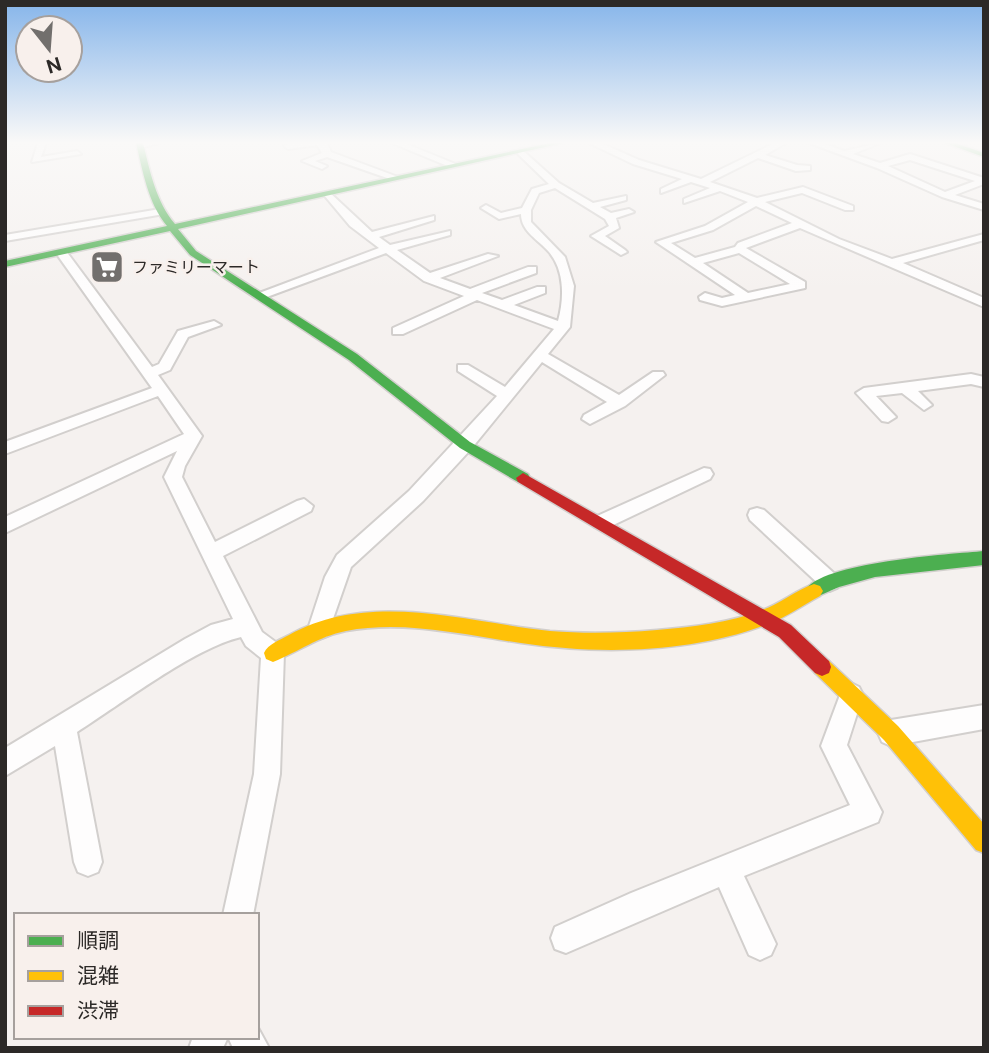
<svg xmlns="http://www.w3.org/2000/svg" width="989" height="1053" viewBox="0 0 989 1053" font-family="'Public Sans','Noto Sans JP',sans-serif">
	<rect width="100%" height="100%" fill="#f5f1ef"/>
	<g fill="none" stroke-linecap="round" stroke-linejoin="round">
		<defs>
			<path id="street" d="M 38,143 L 46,143 L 41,157 L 77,151 L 81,154 L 32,162 Z
				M 137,143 L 159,143 L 140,148 Z
				M 290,143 L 327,143 L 331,152 L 398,177 L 390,179 L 327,157 L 315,161 L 327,166 L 322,169 L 302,161 L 322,153 L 317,145 L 288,149 L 284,146 Z
				M 392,143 L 404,143 L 458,165 L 450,167 Z
				M 589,143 L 601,143 L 639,160 L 701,179 L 775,143 L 786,143 L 765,155 L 797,165 L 810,166 L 810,170 L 796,171 L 758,158 L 710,182 L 757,198 L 803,187 L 853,206 L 853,210 L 845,210 L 802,193 L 765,202 L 839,239 L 892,259 L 984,234 L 984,240 L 903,263 L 984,298 L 984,307 L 800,228 L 746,248 L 805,282 L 805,288 L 722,306 L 700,300 L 699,297 L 705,293 L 722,298 L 735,295 L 656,242 L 705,226 L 748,202 L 720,191 L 684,203 L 684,199 L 710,188 L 691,182 L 661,193 L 661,189 L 682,179 L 633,164 ZM 756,206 L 792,223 L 738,243 L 735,247 L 695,258 L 671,243 L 713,230 ZM 739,253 L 790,284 L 748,293 L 703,263 Z
				M 809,143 L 822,143 L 844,151 L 880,143 L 853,154 L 880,163 L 910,154 L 984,178 L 984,184 L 955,195 L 984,204 L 984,210 L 942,197 L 877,168 ZM 910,160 L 975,181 L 945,192 L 888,166 Z
				M 521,149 L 559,183 L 593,203 L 626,196 L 626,200 L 600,207 L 611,213 L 629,209 L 634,212 L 616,218 L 619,228 L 605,236 L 625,250 L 627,252 L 621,255 L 591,236 L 609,226 L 605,219 L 555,188 L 539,193 L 531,210 L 531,222 L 565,257 L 574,286 L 570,327 L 548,354 L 619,395 L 653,372 L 663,372 L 665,375 L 625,406 L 590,424 L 582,419 L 584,415 L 607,402 L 542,362 L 471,449 L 423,501 L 351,567 L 327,636 L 319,639 L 311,636 L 308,629 L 325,577 L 337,555 L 409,491 L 497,396 L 458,371 L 458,365 L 468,365 L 505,387 L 554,329 L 477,300 L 403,334 L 393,334 L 393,328 L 464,296 L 424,281 L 386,253 L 264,298 L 254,295 L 379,248 L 350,226 L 324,195 L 329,192 L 372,232 L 434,216 L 434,220 L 379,237 L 390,245 L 450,231 L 450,235 L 397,250 L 430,273 L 488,254 L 498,256 L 440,278 L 470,289 L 528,267 L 536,267 L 536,273 L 482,293 L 502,300 L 537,287 L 545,287 L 545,293 L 514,305 L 558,321 C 564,299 565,271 549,252 C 539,240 521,232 521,214 L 499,219 L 481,208 L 486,205 L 501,213 L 522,208 L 532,189 L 549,184 L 518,154 Z
				M 160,209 L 165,212 L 164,214 L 5,241 L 5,235 Z
				M 58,251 L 66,251 L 152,367 L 159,364 L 178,331 L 214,321 L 221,325 L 188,337 L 170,370 L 158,375 L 202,436 L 185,466 L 182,477 L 215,542 L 297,501 L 304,499 L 313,506 L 311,511 L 223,556 L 262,632 L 281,646 L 284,653 L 280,774 L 253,915 L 223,915 L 254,774 L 261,658 L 246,646 L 241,637 C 194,648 121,704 77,732 L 102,862 L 98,872 L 88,876 L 78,872 L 74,862 L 55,746 L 5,776 L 5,748 L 185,639 L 211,625 L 233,619 L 164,477 L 177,451 L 5,533 L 5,517 L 184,434 L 158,396 L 5,454 L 5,442 L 152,388 L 56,253 Z
				M 971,374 L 984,377 L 984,387 L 971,384 L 918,391 L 932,405 L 924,410 L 902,393 L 876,396 L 896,417 L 888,422 L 882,421 L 856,393 L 864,388 Z
				M 704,468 L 710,469 L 713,474 L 710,479 L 609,527 L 595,527 L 592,522 L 595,517 Z
				M 757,508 L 764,510 L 837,576 L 840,582 L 837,588 L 830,591 L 823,588 L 750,520 L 748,515 L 750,510 Z
				M 851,683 L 859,687 L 863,695 L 847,745 L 882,812 L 878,822 L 744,876 L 776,944 L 771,955 L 760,960 L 749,955 L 719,887 L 566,953 L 555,949 L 551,938 L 555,927 L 631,893 L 850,805 L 821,746 L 843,687 Z
				M 984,705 L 984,729 L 891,746 L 882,742 L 878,733 L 882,724 L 891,720 Z
				M 257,1026 L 269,1048 L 233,1048 L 228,1037 L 257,1037 Z
				M 193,1037 L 228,1037 L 223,1048 L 189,1048 Z"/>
			<path id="fast" d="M 136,143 L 143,143 C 150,171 156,202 175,224 L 550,143 L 563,143 L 178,229 L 196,251 L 357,354 L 470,442 L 528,474 L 530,478 L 528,482 L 518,482 L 460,448 L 349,360 L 190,255 L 170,231 L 5,267 L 5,261 L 167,226 C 148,203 143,172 136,143 Z
				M 945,143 L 955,143 L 984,153 L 984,157 Z
				M 984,551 L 984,565 L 875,577 L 839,587 L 814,598 L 808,596 L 805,591 C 819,562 952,554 984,551 Z"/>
			<path id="slow" d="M 814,584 L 820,586 L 823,591 L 820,596 C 803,605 787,617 768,624 C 693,653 600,655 521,643 C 464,635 404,620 346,631 C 317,637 300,651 273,662 L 266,659 L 264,653 C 268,644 280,640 289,635 C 370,590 465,622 550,631 C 586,634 622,633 657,630 C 692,627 729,623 762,610 C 780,604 796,590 814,584 Z
				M 822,658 L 829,661 L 898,726 L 984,824 L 984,853 L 976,850 L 884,740 L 815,673 L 813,667 L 815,661 Z"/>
			<path id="jam" d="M 523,473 L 791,625 L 829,661 L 831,667 L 829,673 L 822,676 L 815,673 L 779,637 L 518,482 L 516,478 Z"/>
		</defs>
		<!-- street casing -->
		<use href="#street" stroke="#d2cfcd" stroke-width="4"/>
		<!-- fast casing -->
		<use href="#fast" stroke="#d2cfcd" stroke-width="3"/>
		<!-- slow casing -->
		<use href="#slow" stroke="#d2cfcd" stroke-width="3"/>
		<!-- jam casing -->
		<use href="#jam" stroke="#d2cfcd" stroke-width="3"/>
		<!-- street -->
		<use href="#street" fill="#fefdfd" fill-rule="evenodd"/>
		<!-- fast -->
		<use href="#fast" fill="#4caf50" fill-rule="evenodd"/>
		<!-- slow -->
		<use href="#slow" fill="#ffc107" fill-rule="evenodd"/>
		<!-- jam -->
		<use href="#jam" fill="#c62828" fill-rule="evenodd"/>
	</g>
	<!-- sky -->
	<linearGradient id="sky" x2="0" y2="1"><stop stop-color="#86b5ea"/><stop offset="0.49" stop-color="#faf9f8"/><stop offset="1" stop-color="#faf9f8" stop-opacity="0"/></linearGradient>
	<rect width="989" height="291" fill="url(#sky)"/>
	<!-- icons -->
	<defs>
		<symbol id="supermarket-square" viewBox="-11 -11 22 22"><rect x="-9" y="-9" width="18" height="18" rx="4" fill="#726f6d" stroke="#f8f0ec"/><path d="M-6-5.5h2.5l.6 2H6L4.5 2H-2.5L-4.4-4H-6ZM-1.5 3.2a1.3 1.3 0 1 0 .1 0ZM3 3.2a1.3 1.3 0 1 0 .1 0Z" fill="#fff"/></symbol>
	</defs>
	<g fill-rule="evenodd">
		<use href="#supermarket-square" x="88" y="248" width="38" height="38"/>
	</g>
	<g text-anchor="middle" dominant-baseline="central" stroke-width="5" stroke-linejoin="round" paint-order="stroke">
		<!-- far-poi labels -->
		<g font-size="16" fill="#2c2927" stroke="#f8f0ec" text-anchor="start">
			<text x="132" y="267">ファミリーマート</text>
		</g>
	</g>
	<!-- border -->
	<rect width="989" height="1053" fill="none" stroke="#2c2927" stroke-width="14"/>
	<!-- legend -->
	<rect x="14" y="913" width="245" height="126" fill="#f8f0ec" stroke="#a6a09d" stroke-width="2"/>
	<rect x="28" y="936" width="35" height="10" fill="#4caf50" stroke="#a6a09d" stroke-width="2"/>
	<text x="77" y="948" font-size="21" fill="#2c2927">順調</text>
	<rect x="28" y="971" width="35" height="10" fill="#ffc107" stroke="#a6a09d" stroke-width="2"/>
	<text x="77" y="983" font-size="21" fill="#2c2927">混雑</text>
	<rect x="28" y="1006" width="35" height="10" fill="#c62828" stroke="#a6a09d" stroke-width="2"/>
	<text x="77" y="1018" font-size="21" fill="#2c2927">渋滞</text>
	<!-- north arrow -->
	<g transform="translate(49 49) rotate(163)"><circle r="33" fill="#f8f0ec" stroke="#a6a09d" stroke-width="2"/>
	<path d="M0-5L12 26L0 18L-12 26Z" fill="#726f6d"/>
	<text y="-10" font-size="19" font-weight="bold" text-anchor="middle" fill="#2c2927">N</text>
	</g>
</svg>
